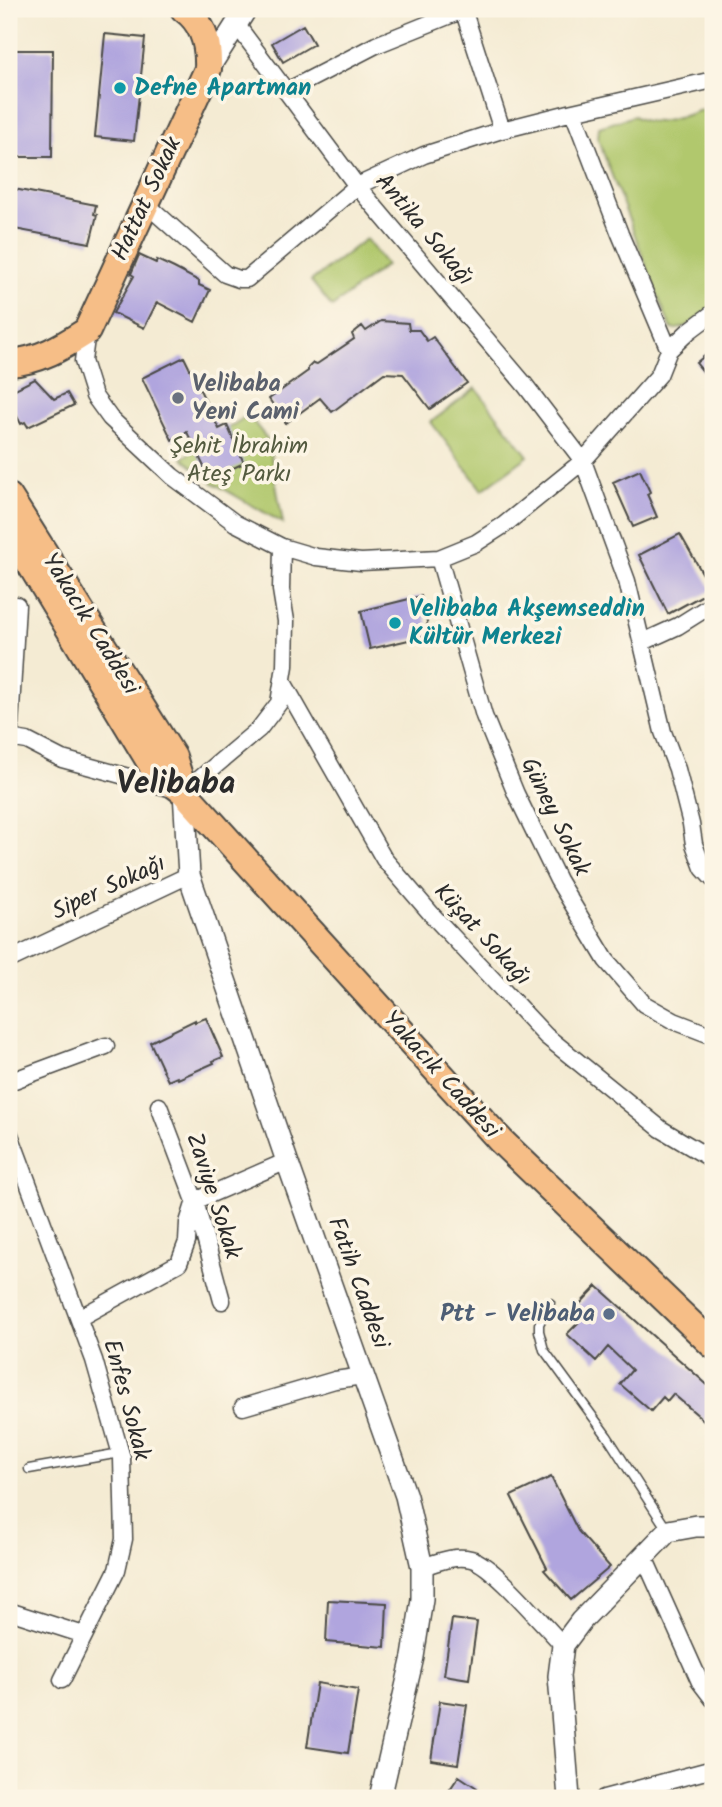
<svg xmlns="http://www.w3.org/2000/svg" width="722" height="1807" viewBox="0 0 722 1807" font-family="Kalam,sans-serif">
	<rect width="100%" height="100%" fill="#fcf5e5"/>
	<filter id="ink" filterUnits="userSpaceOnUse"><feTurbulence type="fractalNoise" baseFrequency=".0143" numOctaves="2"/><feDisplacementMap in="SourceGraphic" scale="14" xChannelSelector="R" yChannelSelector="G"/><feConvolveMatrix kernelMatrix="1 2 1 2 8 2 1 2 1" color-interpolation-filters="sRGB"/></filter>
	<filter id="wash" filterUnits="userSpaceOnUse"><feTurbulence type="fractalNoise" baseFrequency=".00686" numOctaves="4" result="noise"/><feDisplacementMap in="SourceGraphic" scale="28" xChannelSelector="R" yChannelSelector="G"/><feGaussianBlur stdDeviation="1.57" result="paint"/><feColorMatrix in="noise" values="0 0 0 0 0 0 0 0 0 0 0 0 0 0 0 0 0 1.4 0 .05"/><feComposite in="paint" operator="in"/></filter>
	<g filter="url(#wash)">
		<rect width="100%" height="100%" fill="#f4ebd3"/>
		<!-- green -->
		<path fill="#b1c86d" stroke="#6e7a4c" stroke-width="2" d="M 713,106 L 713,305 C 702,314 687,331 672,329 L 667,319 L 598,139 L 599,127 L 634,116 C 656,131 690,113 713,106 Z
			M 366,239 L 386,265 L 332,307 L 311,281 Z
			M 476,388 L 528,456 L 482,490 L 431,422 Z
			M 251,413 L 251,419 L 268,440 L 283,523 L 208,480 L 183,458 Z"/>
		<g id="blocks">
			<!-- building -->
			<path fill="#b0a5de" d="M 303,25 L 314,44 L 283,62 L 272,43 Z
				M 105,34 L 145,38 L 134,141 L 95,137 Z
				M 14,50 L 53,50 L 52,157 L 9,157 L 9,117 L 13,117 Z
				M 9,188 L 96,205 L 94,214 L 97,215 L 90,243 L 9,228 Z
				M 139,255 L 156,263 L 157,260 L 174,268 L 199,281 L 199,285 L 210,290 L 195,322 L 157,302 L 144,328 L 113,313 L 134,276 L 131,274 Z
				M 381,321 L 408,323 L 409,330 L 419,330 L 427,341 L 433,337 L 467,383 L 430,409 L 403,374 L 384,373 L 332,412 L 320,398 L 286,423 L 269,399 L 308,371 L 308,368 L 313,363 L 317,364 L 354,339 L 352,334 L 362,326 L 366,331 Z
				M 713,349 L 713,384 L 696,363 Z
				M 184,357 L 219,429 L 227,425 L 244,463 L 210,479 L 187,432 L 172,440 L 142,378 Z
				M 35,379 L 54,399 L 67,393 L 74,405 L 28,427 L 25,422 L 21,424 L 9,401 L 9,392 Z
				M 640,470 L 650,492 L 647,494 L 657,517 L 633,527 L 613,482 Z
				M 680,534 L 712,590 L 668,614 L 639,555 Z
				M 421,596 L 430,635 L 370,649 L 361,611 Z
				M 206,1018 L 223,1057 L 213,1061 L 214,1063 L 178,1079 L 177,1077 L 168,1081 L 150,1042 L 195,1020 L 195,1022 Z
				M 597,1286 L 713,1390 L 713,1428 L 673,1394 L 667,1401 L 663,1397 L 651,1411 L 620,1384 L 632,1370 L 608,1347 L 596,1361 L 567,1334 L 578,1323 L 573,1318 L 580,1311 L 576,1308 Z
				M 551,1477 L 578,1531 L 610,1567 L 571,1600 L 544,1570 L 547,1568 L 511,1496 Z
				M 328,1600 L 387,1603 L 385,1647 L 326,1642 Z
				M 452,1619 L 477,1622 L 469,1679 L 444,1675 Z
				M 317,1683 L 358,1690 L 348,1753 L 307,1747 Z
				M 440,1701 L 467,1705 L 458,1764 L 431,1760 Z
				M 459,1776 L 477,1788 L 470,1798 L 444,1798 Z"/>
		</g>
	</g>
	<g filter="url(#ink)">
		<use href="#blocks" fill-opacity="0" stroke="#494844" stroke-width="2"/>
		<g fill="none" stroke-linecap="round" stroke-linejoin="round">
			<defs>
				<path id="service" d="M 550,1303 L 539,1324 L 539,1331 L 544,1350 L 607,1436 L 668,1531
					M 29,1469 L 120,1453"/>
				<path id="minor" d="M 463,9 L 502,130
					M 236,24 L 357,186 L 525,385 L 583,461 L 627,581 L 663,732 L 677,769 L 691,824 L 694,844 L 703,868 L 713,879
					M 287,91 L 376,45 L 463,10
					M 573,112 L 620,234 L 669,350
					M 145,203 L 225,274 L 239,279 L 247,279 L 357,186 L 424,155 L 502,130 L 573,112 L 713,80
					M 87,331 L 83,361 L 94,396 L 110,418 L 172,476 L 235,523 L 282,547 L 316,557 L 361,562 L 439,558 L 476,543 L 504,525 L 583,461 L 659,375 L 669,350 L 689,331 L 713,313
					M 439,558 L 484,716 L 516,794 L 558,880 L 606,960 L 644,1004 L 674,1021 L 713,1036
					M 643,642 L 678,626 L 713,604
					M 283,682 L 384,859 L 433,916 L 546,1036 L 661,1129 L 713,1160
					M 9,738 L 27,741 L 62,759 L 184,792 L 259,729 L 279,703 L 285,666 L 286,621 L 281,590 L 282,547
					M 9,744 L 17,605
					M 9,960 L 189,875
					M 9,1082 L 106,1046
					M 159,1106 L 195,1201 L 222,1301
					M 9,1132 L 94,1360 L 122,1458 L 124,1539 L 117,1570 L 62,1680
					M 79,1318 L 179,1263 L 187,1242 L 188,1223 L 195,1201 L 287,1161
					M 243,1407 L 335,1380 L 363,1376
					M 644,1557 L 700,1682 L 713,1699
					M 422,1567 C 438,1562 454,1555 471,1559 C 493,1564 544,1626 563,1645
					M 9,1611 L 84,1635
					M 604,1798 L 713,1769"/>
				<path id="tertiary" d="M 208,69 L 246,9
					M 184,792 L 189,875 L 287,1161 L 406,1496 L 422,1567 L 422,1599 L 413,1657 L 380,1798
					M 569,1798 L 559,1676 L 563,1645 L 581,1621 L 668,1531 L 696,1526 L 713,1526"/>
				<path id="primary" d="M 9,363 C 39,361 62,347 87,331 L 208,69 C 209,45 204,23 184,9
					M 9,497 L 173,757 L 184,792
					M 9,529 L 155,770 L 184,792 L 501,1141 L 713,1345"/>
			</defs>
			<!-- service casing -->
			<use href="#service" stroke="#494844" stroke-width="11"/>
			<!-- minor casing -->
			<use href="#minor" stroke="#494844" stroke-width="19"/>
			<!-- tertiary casing -->
			<use href="#tertiary" stroke="#494844" stroke-width="24"/>
			<!-- primary casing -->
			<use href="#primary" stroke="#494844" stroke-width="30"/>
			<!-- service -->
			<use href="#service" stroke="#fff" stroke-width="8"/>
			<!-- minor -->
			<use href="#minor" stroke="#fff" stroke-width="16"/>
			<!-- tertiary -->
			<use href="#tertiary" stroke="#fff" stroke-width="21"/>
			<!-- primary -->
			<use href="#primary" stroke="#f6be87" stroke-width="26"/>
		</g>
	</g>
	<!-- markers -->
	<g fill="#0f9aa8" stroke="#fcf5e5" stroke-width="2.5">
		<circle cx="120" cy="88" r="7"/>
		<circle cx="395" cy="623" r="7"/>
	</g>
	<circle fill="#6b7280" stroke="#fcf5e5" stroke-width="2.5" cx="178" cy="398" r="7"/>
	<circle fill="#5c6f8a" stroke="#fcf5e5" stroke-width="2.5" cx="609" cy="1314" r="7"/>
	<g text-anchor="middle" dominant-baseline="central" stroke-width="7" stroke-linejoin="round" paint-order="stroke">
		<!-- culture labels -->
		<g font-size="24" font-weight="bold" fill="#0d838f" stroke="#fcf5e5" text-anchor="start">
			<text x="134" y="88">Defne Apartman</text>
			<text x="409" y="609">Velibaba Akşemseddin<tspan x="409" dy="28">Kültür Merkezi</tspan></text>
		</g>
		<!-- street labels -->
		<g font-size="24" fill="#2b2b2b" stroke="#fcf5e5">
			<text transform="translate(147 199) rotate(-65)">Hattat Sokak</text>
			<text transform="translate(424 230) rotate(50)">Antika Sokağı</text>
			<text transform="translate(90 624) rotate(58)">Yakacık Caddesi</text>
			<text transform="translate(555 817) rotate(64)">Güney Sokak</text>
			<text transform="translate(109 888) rotate(-25)">Siper Sokağı</text>
			<text transform="translate(482 935) rotate(47)">Küşat Sokağı</text>
			<text transform="translate(441 1075) rotate(48)">Yakacık Caddesi</text>
			<text transform="translate(213 1196) rotate(72)">Zaviye Sokak</text>
			<text transform="translate(358 1283) rotate(70)">Fatih Caddesi</text>
			<text transform="translate(126 1400) rotate(75)">Enfes Sokak</text>
		</g>
		<!-- worship labels -->
		<g font-size="24" font-weight="bold" fill="#5b616d" stroke="#fcf5e5" text-anchor="start">
			<text x="192" y="384">Velibaba<tspan x="192" dy="28">Yeni Cami</tspan></text>
		</g>
		<!-- park labels -->
		<g font-size="24" fill="#535a3f" stroke="#fcf5e5">
			<text x="239" y="446">Şehit İbrahim<tspan x="239" dy="28">Ateş Parkı</tspan></text>
		</g>
		<!-- service labels -->
		<g font-size="24" font-weight="bold" fill="#4e5e75" stroke="#fcf5e5" text-anchor="end">
			<text x="595" y="1314">Ptt - Velibaba</text>
		</g>
		<!-- district labels -->
		<g font-size="32" font-weight="bold" fill="#2b2b2b" stroke="#fcf5e5">
			<text x="176" y="784">Velibaba</text>
		</g>
	</g>
	<!-- margin -->
	<rect width="722" height="1807" fill="none" stroke="#fcf5e5" stroke-width="35"/>
</svg>
